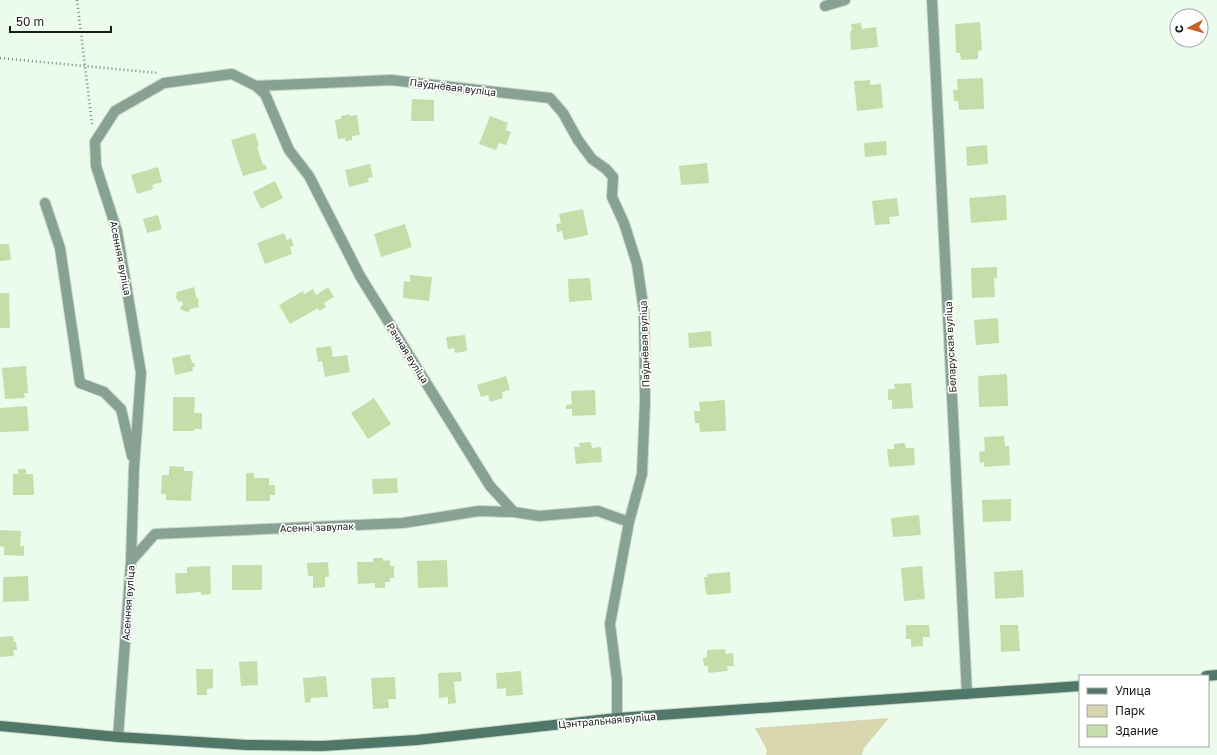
<svg xmlns="http://www.w3.org/2000/svg" width="1217" height="755" viewBox="0 0 1217 755" font-family="'Golos Text',sans-serif">
	<rect width="100%" height="100%" fill="#ebfbec"/>
	<!-- green -->
	<path fill="#d7d6af" d="M 889,718 L 864,748 L 862,755 L 766,755 L 767,750 L 755,728 Z"/>
	<!-- building -->
	<path fill="#c6dda9" d="M 980,22 L 982,50 L 978,51 L 978,59 L 961,60 L 960,53 L 956,53 L 955,24 Z
		M 861,23 L 862,29 L 876,27 L 878,47 L 851,50 L 850,31 L 852,31 L 851,24 Z
		M 983,78 L 984,109 L 959,110 L 958,101 L 954,101 L 953,90 L 958,90 L 957,79 Z
		M 870,80 L 870,85 L 881,84 L 883,108 L 857,111 L 854,81 Z
		M 412,99 L 434,100 L 434,121 L 411,121 Z
		M 350,114 L 350,116 L 357,115 L 360,135 L 352,136 L 352,140 L 345,141 L 345,138 L 338,139 L 335,120 L 341,119 L 341,116 Z
		M 490,116 L 508,123 L 506,130 L 511,132 L 506,145 L 499,143 L 496,150 L 479,144 Z
		M 255,133 L 259,146 L 257,147 L 263,165 L 265,164 L 267,169 L 243,176 L 231,140 Z
		M 886,141 L 887,155 L 865,157 L 864,143 Z
		M 987,145 L 988,164 L 967,166 L 966,147 Z
		M 707,163 L 709,183 L 681,185 L 679,166 Z
		M 370,164 L 373,177 L 368,178 L 369,182 L 349,187 L 345,170 Z
		M 158,167 L 162,182 L 152,185 L 153,189 L 137,194 L 131,175 Z
		M 275,181 L 283,198 L 261,209 L 253,192 Z
		M 1006,195 L 1007,220 L 971,223 L 969,198 Z
		M 897,198 L 899,216 L 889,217 L 890,224 L 875,225 L 872,201 Z
		M 583,209 L 588,235 L 564,240 L 562,231 L 557,232 L 556,224 L 561,223 L 559,214 Z
		M 158,215 L 162,229 L 147,233 L 143,219 Z
		M 405,224 L 412,247 L 381,257 L 374,234 Z
		M 284,233 L 287,240 L 291,238 L 294,246 L 290,247 L 292,254 L 265,264 L 257,243 Z
		M 0,244 L 9,244 L 11,260 L 0,261 Z
		M 997,267 L 997,278 L 994,278 L 995,297 L 972,298 L 971,268 Z
		M 410,275 L 432,277 L 429,301 L 403,298 L 404,281 L 410,282 Z
		M 590,278 L 592,300 L 569,302 L 568,279 Z
		M 194,287 L 197,299 L 199,298 L 199,301 L 198,302 L 199,307 L 190,309 L 190,311 L 187,312 L 181,310 L 180,307 L 183,305 L 182,301 L 179,302 L 176,298 L 177,292 Z
		M 328,287 L 334,297 L 324,303 L 326,307 L 319,311 L 318,308 L 290,324 L 279,305 L 303,291 L 304,294 L 313,289 L 316,295 Z
		M 0,293 L 9,293 L 10,328 L 0,328 Z
		M 998,318 L 999,343 L 976,345 L 974,320 Z
		M 711,331 L 712,346 L 689,348 L 688,333 Z
		M 465,335 L 467,351 L 455,353 L 454,348 L 448,349 L 446,337 Z
		M 331,346 L 333,357 L 347,355 L 350,372 L 325,377 L 322,361 L 318,362 L 316,348 Z
		M 190,354 L 192,363 L 194,362 L 195,367 L 192,367 L 193,371 L 175,375 L 172,358 Z
		M 26,366 L 28,393 L 24,393 L 25,398 L 5,399 L 2,368 Z
		M 1007,374 L 1008,406 L 979,407 L 978,376 Z
		M 506,376 L 510,390 L 502,392 L 503,398 L 490,402 L 488,395 L 481,397 L 477,385 Z
		M 911,383 L 913,408 L 892,409 L 892,400 L 888,400 L 888,389 L 895,389 L 894,384 Z
		M 595,390 L 596,415 L 572,416 L 572,409 L 566,409 L 566,405 L 572,404 L 571,391 Z
		M 173,397 L 195,397 L 194,413 L 202,413 L 202,429 L 194,429 L 194,431 L 173,431 Z
		M 374,398 L 391,424 L 368,439 L 351,413 Z
		M 725,400 L 726,431 L 700,432 L 699,423 L 695,423 L 694,411 L 700,411 L 699,402 Z
		M 27,406 L 29,431 L 0,432 L 0,408 Z
		M 1004,436 L 1005,446 L 1009,446 L 1010,465 L 984,467 L 984,462 L 980,463 L 979,452 L 985,451 L 984,437 Z
		M 591,442 L 592,448 L 601,447 L 602,462 L 576,464 L 574,447 L 580,447 L 579,443 Z
		M 905,443 L 906,448 L 914,448 L 915,465 L 889,467 L 887,449 L 894,449 L 894,444 Z
		M 169,466 L 184,467 L 184,471 L 193,471 L 191,501 L 166,500 L 166,494 L 161,494 L 162,475 L 169,475 Z
		M 18,469 L 26,469 L 26,474 L 33,474 L 34,495 L 13,495 L 13,474 L 18,474 Z
		M 246,473 L 254,473 L 254,478 L 269,478 L 269,485 L 275,485 L 275,495 L 270,495 L 270,501 L 246,501 Z
		M 397,478 L 398,493 L 373,494 L 372,479 Z
		M 1011,499 L 1011,521 L 983,522 L 982,500 Z
		M 919,515 L 921,535 L 893,537 L 891,518 Z
		M 0,530 L 21,531 L 20,546 L 24,546 L 24,556 L 4,555 L 4,547 L 0,546 Z
		M 373,558 L 383,558 L 383,561 L 390,560 L 390,566 L 394,566 L 394,578 L 390,578 L 390,582 L 385,582 L 385,588 L 375,588 L 375,583 L 358,584 L 357,562 L 373,562 Z
		M 447,560 L 448,587 L 418,588 L 417,561 Z
		M 328,562 L 329,577 L 325,577 L 325,587 L 313,588 L 313,576 L 308,576 L 307,563 Z
		M 232,565 L 262,565 L 262,590 L 232,590 Z
		M 210,566 L 211,594 L 201,595 L 201,592 L 176,594 L 175,573 L 187,573 L 187,567 Z
		M 922,566 L 925,599 L 904,601 L 901,568 Z
		M 1023,570 L 1024,597 L 995,599 L 994,572 Z
		M 730,572 L 731,593 L 708,595 L 708,594 L 706,594 L 704,577 L 708,577 L 707,574 Z
		M 28,576 L 29,601 L 3,602 L 3,577 Z
		M 906,625 L 929,625 L 930,637 L 923,637 L 923,646 L 911,647 L 911,639 L 906,639 Z
		M 1000,625 L 1018,625 L 1020,651 L 1001,652 Z
		M 13,636 L 14,642 L 16,642 L 17,650 L 13,650 L 14,656 L 0,657 L 0,637 Z
		M 725,649 L 726,654 L 733,653 L 734,666 L 727,666 L 728,671 L 708,673 L 708,666 L 704,666 L 703,658 L 707,657 L 707,650 Z
		M 257,661 L 258,685 L 241,686 L 239,662 Z
		M 196,669 L 213,669 L 213,688 L 207,689 L 207,695 L 197,695 Z
		M 521,671 L 523,695 L 506,696 L 506,688 L 497,689 L 496,673 Z
		M 461,672 L 462,681 L 454,682 L 456,703 L 448,704 L 448,697 L 439,698 L 438,673 Z
		M 326,676 L 328,697 L 311,698 L 311,702 L 305,703 L 303,678 Z
		M 395,677 L 396,699 L 388,699 L 389,708 L 373,709 L 371,678 Z"/>
	<g fill="none" stroke-linecap="round" stroke-linejoin="round">
		<defs>
			<path id="street" d="M 932,0 L 967,694
				M 825,6 L 845,0
				M 256,86 L 391,80 L 550,98 L 563,113 L 578,140 L 592,159 L 606,169 L 613,177 L 612,197 L 624,223 L 637,264 L 644,311 L 645,402 L 642,474 L 629,522 L 610,624 L 617,680 L 617,718
				M 45,203 L 60,248 L 80,383 L 104,392 L 121,409 L 132,456
				M 131,561 L 155,534 L 403,523 L 479,511 L 514,512
				M 118,737 L 131,561 L 134,468 L 141,373 L 117,231 L 96,166 L 95,142 L 115,111 L 164,83 L 232,74 L 256,86 L 265,94 L 289,150 L 309,176 L 360,276 L 490,486 L 514,512 L 539,516 L 598,511 L 629,522"/>
			<path id="secondary" d="M 1206,676 L 1217,675
				M 0,726 L 118,737 L 247,745 L 322,746 L 417,740 L 617,718 L 1080,686"/>
		</defs>
		<!-- street casing -->
		<use href="#street" stroke="#c9d7ca" stroke-width="12"/>
		<!-- secondary casing -->
		<use href="#secondary" stroke="#c9d7ca" stroke-width="12"/>
		<!-- path -->
		<path stroke="#7b867c" stroke-width="2.5" stroke-dasharray="1 3" stroke-linecap="butt" d="M 77,0 L 92,124
			M 0,58 L 158,73"/>
		<!-- street -->
		<use href="#street" stroke="#87a195" stroke-width="10"/>
		<!-- secondary -->
		<use href="#secondary" stroke="#507768" stroke-width="10"/>
	</g>
	<g text-anchor="middle" dominant-baseline="central" stroke-width="3.5" stroke-linejoin="round" paint-order="stroke">
		<!-- street labels -->
		<g font-size="10" fill="#181d18" stroke="#fff">
			<text transform="translate(453 87) rotate(7)">Паўднёвая вуліца</text>
			<text transform="translate(121 258) rotate(79)">Асенняя вуліца</text>
			<text transform="translate(644 344) rotate(-92)">Паўднёвая вуліца</text>
			<text transform="translate(950 347) rotate(-93)">Беларуская вуліца</text>
			<text transform="translate(408 353) rotate(58)">Рачная вуліца</text>
			<text transform="translate(317 527) rotate(-2)">Асенні завулак</text>
			<text transform="translate(128 603) rotate(-86)">Асенняя вуліца</text>
			<text transform="translate(607 720) rotate(-5)">Цэнтральная вуліца</text>
		</g>
	</g>
	<!-- legend -->
	<rect x="1079" y="675" width="130" height="72" fill="#ffffff" stroke="#a3a5a3"/>
	<rect x="1087" y="688" width="20" height="6" fill="#507768" stroke="#a3a5a3"/>
	<text x="1115" y="695" font-size="12" fill="#181d18">Улица</text>
	<rect x="1087" y="705" width="20" height="12" fill="#d7d6af" stroke="#a3a5a3"/>
	<text x="1115" y="715" font-size="12" fill="#181d18">Парк</text>
	<rect x="1087" y="725" width="20" height="12" fill="#c6dda9" stroke="#a3a5a3"/>
	<text x="1115" y="735" font-size="12" fill="#181d18">Здание</text>
	<!-- north arrow -->
	<g transform="translate(1189 28) rotate(264)"><circle r="19" fill="#ffffff" stroke="#a3a5a3"/>
	<path d="M0-3L7 15L0 10L-7 15Z" fill="#c35f28"/>
	<text y="-6" font-size="11" font-weight="bold" text-anchor="middle" fill="#181d18">С</text>
	</g>
	<!-- scale -->
	<path d="M10 26v6h101v-6" fill="none" stroke="#181d18" stroke-width="2"/>
	<text x="16" y="26" font-size="12" fill="#181d18" stroke="#ffffff" stroke-width="3" paint-order="stroke">50 m</text>
</svg>
